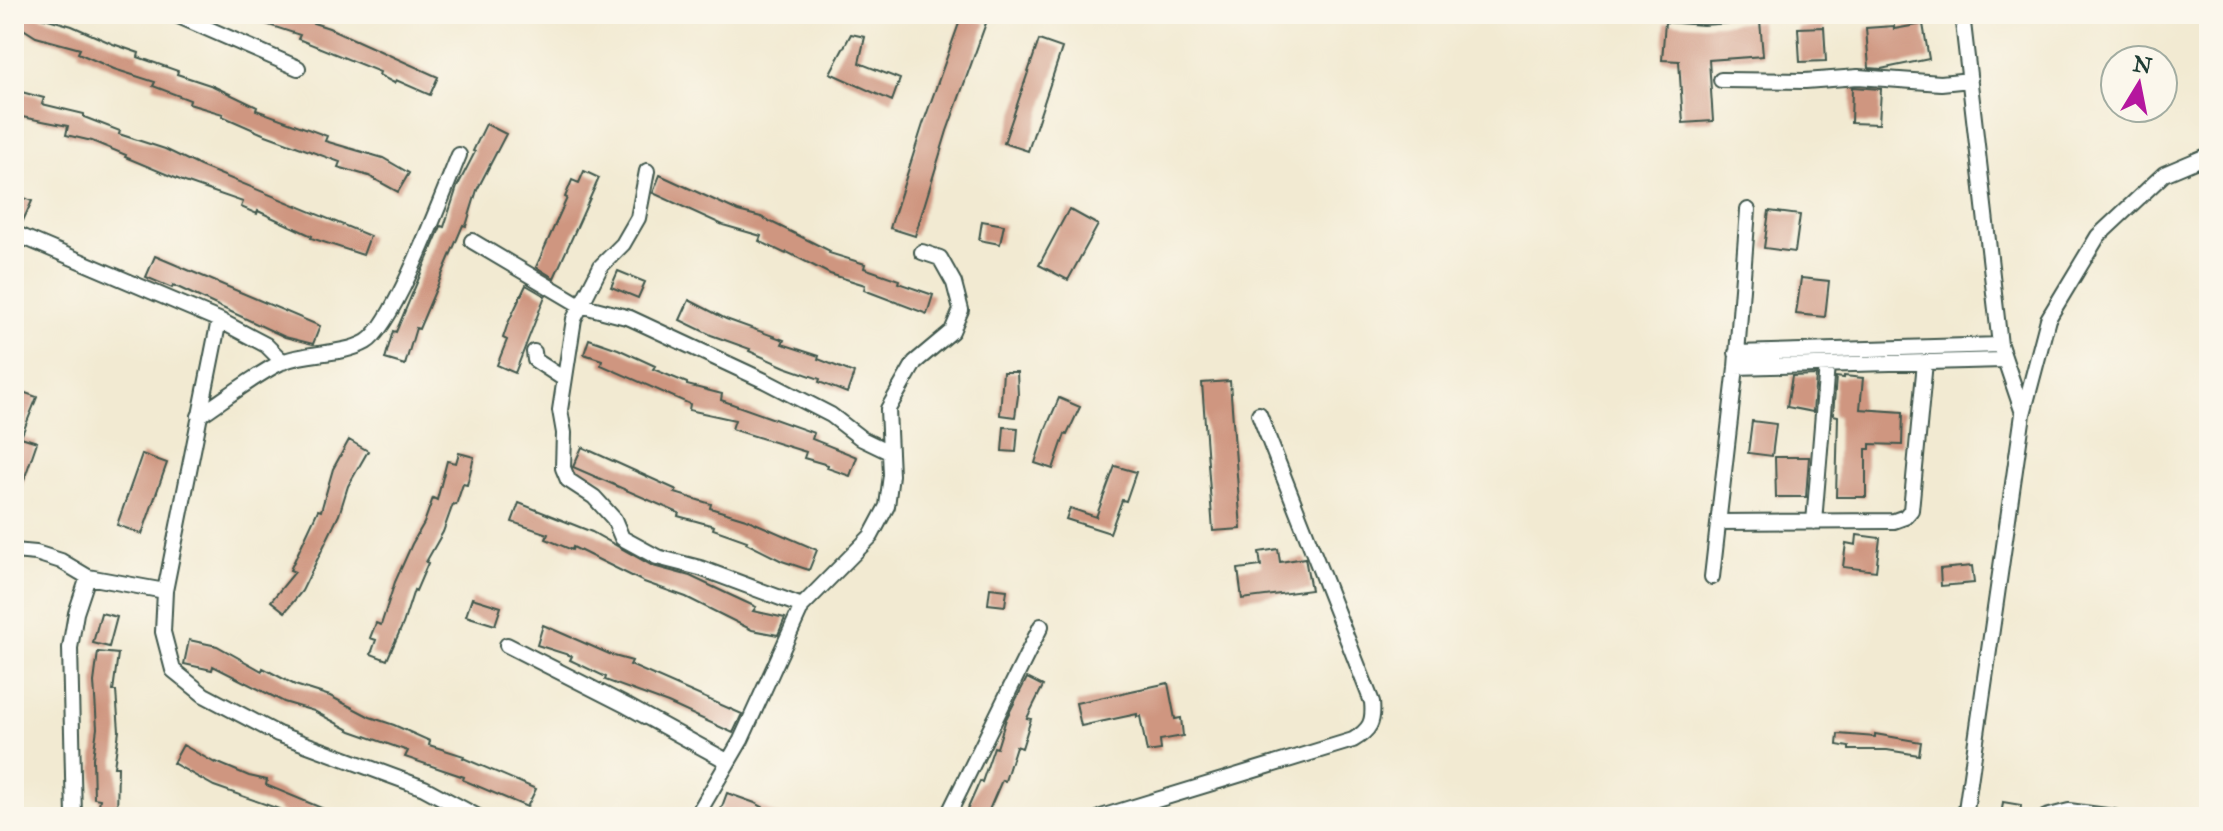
<svg xmlns="http://www.w3.org/2000/svg" width="2223" height="831" viewBox="0 0 2223 831" font-family="'IM FELL Great Primer',serif">
	<rect width="100%" height="100%" fill="#fbf7ec"/>
	<filter id="ink" filterUnits="userSpaceOnUse"><feTurbulence type="fractalNoise" baseFrequency=".0125" numOctaves="2"/><feDisplacementMap in="SourceGraphic" scale="16" xChannelSelector="R" yChannelSelector="G"/><feConvolveMatrix kernelMatrix="1 2 1 2 8 2 1 2 1" color-interpolation-filters="sRGB"/></filter>
	<filter id="wash" filterUnits="userSpaceOnUse"><feTurbulence type="fractalNoise" baseFrequency=".006" numOctaves="4" result="noise"/><feDisplacementMap in="SourceGraphic" scale="32" xChannelSelector="R" yChannelSelector="G"/><feGaussianBlur stdDeviation="1.8" result="paint"/><feColorMatrix in="noise" values="0 0 0 0 0 0 0 0 0 0 0 0 0 0 0 0 0 1.4 0 .05"/><feComposite in="paint" operator="in"/></filter>
	<g filter="url(#wash)">
		<rect width="100%" height="100%" fill="#f2ead2"/>
		<g id="blocks">
			<!-- building -->
			<path fill="#cf9680" d="M 14,14 L 31,14 L 72,26 L 113,44 L 139,53 L 138,57 L 178,71 L 177,74 L 213,86 L 257,107 L 256,110 L 327,136 L 325,141 L 383,158 L 409,173 L 398,192 L 369,176 L 338,167 L 340,162 L 263,134 L 222,116 L 223,114 L 189,104 L 190,100 L 153,86 L 155,82 L 114,69 L 78,53 L 80,49 L 36,37 L 14,23 Z
				M 244,14 L 299,14 L 298,18 L 329,28 L 438,77 L 430,95 L 396,80 L 394,83 L 379,75 L 380,72 L 298,39 L 300,35 L 244,17 Z
				M 962,15 L 986,23 L 947,131 L 915,236 L 890,228 L 923,124 Z
				M 1760,21 L 1763,56 L 1709,60 L 1713,121 L 1683,123 L 1679,61 L 1662,60 L 1665,22 L 1703,25 Z
				M 1923,24 L 1929,59 L 1881,69 L 1869,68 L 1866,28 L 1894,26 L 1894,29 Z
				M 1824,27 L 1826,61 L 1800,62 L 1798,28 Z
				M 851,34 L 865,37 L 859,63 L 900,79 L 892,101 L 830,73 Z
				M 1039,40 L 1062,48 L 1028,151 L 1004,143 Z
				M 1852,87 L 1881,89 L 1879,124 L 1851,123 Z
				M 14,90 L 44,98 L 42,104 L 84,114 L 84,117 L 120,131 L 119,134 L 165,149 L 200,166 L 370,236 L 363,255 L 311,238 L 312,236 L 258,211 L 257,214 L 241,207 L 243,202 L 185,182 L 125,157 L 126,155 L 92,141 L 66,135 L 68,126 L 17,116 L 20,107 L 14,106 Z
				M 486,124 L 506,134 L 477,190 L 466,226 L 463,225 L 419,329 L 416,328 L 405,365 L 385,359 L 393,331 L 396,332 L 441,226 L 444,227 L 457,187 L 475,152 L 473,151 Z
				M 584,171 L 599,178 L 554,278 L 536,267 L 567,198 L 565,197 L 572,180 L 579,183 Z
				M 660,175 L 738,211 L 761,217 L 830,251 L 829,253 L 865,264 L 864,268 L 899,280 L 898,283 L 933,295 L 927,314 L 864,290 L 865,285 L 830,274 L 787,252 L 786,254 L 759,241 L 761,236 L 723,225 L 653,193 Z
				M 14,194 L 32,201 L 21,225 L 14,223 Z
				M 1069,209 L 1098,225 L 1068,280 L 1039,265 Z
				M 1769,211 L 1800,215 L 1795,252 L 1764,248 Z
				M 982,221 L 1004,225 L 1000,244 L 979,240 Z
				M 155,256 L 320,326 L 313,344 L 285,337 L 173,285 L 172,288 L 146,277 Z
				M 618,271 L 645,282 L 638,298 L 611,287 Z
				M 1801,278 L 1829,281 L 1825,317 L 1796,314 Z
				M 526,285 L 545,296 L 515,373 L 497,365 L 507,340 L 503,338 L 508,323 Z
				M 689,300 L 726,319 L 784,340 L 782,344 L 819,356 L 818,359 L 854,373 L 847,393 L 819,382 L 820,379 L 785,367 L 749,351 L 750,349 L 711,335 L 680,320 Z
				M 589,339 L 618,349 L 655,366 L 653,369 L 687,383 L 687,385 L 722,394 L 721,400 L 814,433 L 812,439 L 857,457 L 850,476 L 827,468 L 828,465 L 804,458 L 806,452 L 732,429 L 735,420 L 689,410 L 690,404 L 601,365 L 602,360 L 584,354 Z
				M 1003,372 L 1017,372 L 1018,396 L 1015,417 L 1000,415 Z
				M 1816,375 L 1813,412 L 1787,407 L 1792,376 Z
				M 1844,376 L 1863,378 L 1860,409 L 1903,412 L 1902,445 L 1870,444 L 1870,449 L 1866,449 L 1866,497 L 1836,497 L 1838,416 L 1833,415 L 1836,377 L 1844,378 Z
				M 1230,381 L 1241,529 L 1213,531 L 1202,383 Z
				M 14,389 L 37,397 L 21,437 L 37,442 L 16,503 Z
				M 1059,398 L 1080,407 L 1067,435 L 1065,434 L 1053,469 L 1035,463 L 1046,428 Z
				M 1752,421 L 1776,424 L 1772,456 L 1748,453 Z
				M 1004,427 L 1018,428 L 1016,452 L 1002,451 Z
				M 349,440 L 368,451 L 348,486 L 339,515 L 302,591 L 285,612 L 271,601 L 295,572 L 290,570 L 318,510 L 321,511 L 333,469 Z
				M 582,447 L 677,490 L 675,493 L 711,504 L 710,508 L 746,519 L 817,550 L 809,570 L 782,561 L 746,543 L 747,541 L 713,529 L 714,526 L 678,516 L 679,513 L 573,467 Z
				M 459,453 L 474,457 L 467,485 L 463,484 L 456,505 L 453,504 L 443,532 L 426,562 L 428,563 L 416,591 L 414,590 L 403,624 L 387,660 L 371,654 L 376,640 L 370,638 L 376,623 L 381,625 L 395,582 L 412,544 L 424,523 L 433,498 L 437,500 L 447,461 L 456,463 Z
				M 142,454 L 167,463 L 142,534 L 117,525 Z
				M 1775,457 L 1809,457 L 1806,497 L 1776,497 Z
				M 1115,466 L 1136,472 L 1126,501 L 1122,500 L 1110,533 L 1066,519 L 1070,508 L 1096,517 Z
				M 519,503 L 592,532 L 653,566 L 690,576 L 728,594 L 756,607 L 753,611 L 785,618 L 778,635 L 752,630 L 686,597 L 644,582 L 573,547 L 572,550 L 546,539 L 548,534 L 512,522 Z
				M 1857,535 L 1880,538 L 1876,571 L 1843,567 L 1846,543 L 1856,545 Z
				M 1278,549 L 1280,562 L 1305,558 L 1311,590 L 1242,599 L 1238,569 L 1261,566 L 1259,552 Z
				M 1972,566 L 1974,583 L 1941,586 L 1940,569 Z
				M 990,588 L 1007,590 L 1005,606 L 988,604 Z
				M 472,598 L 501,607 L 495,625 L 466,616 Z
				M 101,613 L 117,617 L 109,647 L 93,643 Z
				M 543,625 L 614,656 L 632,661 L 630,665 L 742,714 L 733,733 L 668,703 L 605,680 L 606,677 L 570,660 L 572,656 L 537,645 Z
				M 189,640 L 217,646 L 262,671 L 263,668 L 295,685 L 330,696 L 370,717 L 394,725 L 430,741 L 429,745 L 464,756 L 463,758 L 536,789 L 527,807 L 463,780 L 464,777 L 405,757 L 408,751 L 351,731 L 314,711 L 284,702 L 213,666 L 212,670 L 184,664 Z
				M 98,652 L 118,654 L 113,691 L 116,691 L 119,731 L 114,767 L 118,767 L 117,817 L 97,817 L 100,799 L 94,798 L 93,758 L 97,728 L 94,682 Z
				M 1027,678 L 1043,686 L 1027,718 L 1031,719 L 1022,748 L 1016,746 L 1005,781 L 1002,780 L 986,817 L 964,817 L 980,781 L 982,782 L 994,747 L 997,748 L 1006,719 Z
				M 1168,683 L 1175,719 L 1181,718 L 1183,736 L 1160,740 L 1161,750 L 1147,752 L 1140,716 L 1137,717 L 1137,714 L 1081,726 L 1076,703 Z
				M 1838,734 L 1875,737 L 1875,734 L 1921,742 L 1919,755 L 1887,750 L 1849,750 L 1849,747 L 1837,745 Z
				M 183,745 L 215,763 L 216,762 L 249,776 L 267,780 L 266,785 L 343,817 L 293,817 L 278,811 L 279,809 L 214,786 L 173,763 Z
				M 727,793 L 755,803 L 781,817 L 734,817 L 720,812 Z
				M 2003,802 L 2021,805 L 2020,817 L 2001,817 Z"/>
		</g>
	</g>
	<g filter="url(#ink)">
		<use href="#blocks" fill-opacity="0" stroke="#3f574c" stroke-width="2"/>
		<g fill="none" stroke-linecap="round" stroke-linejoin="round">
			<defs>
				<path id="minor" d="M 174,14 L 298,68
					M 1962,14 L 2000,345 L 2023,413
					M 1721,80 L 1805,81 L 1858,77 L 1941,83 L 1970,80
					M 647,171 L 638,218 L 623,244 L 601,266 L 574,319 L 560,410 L 564,433 L 563,468 L 568,480 L 594,497 L 614,519 L 622,538 L 657,557 L 700,568 L 802,606
					M 14,233 L 219,320 L 266,345 L 283,362
					M 472,241 L 580,305 L 630,318 L 765,381 L 831,415 L 862,439 L 889,452
					M 219,320 L 165,591 L 163,632 L 173,670 L 204,695 L 278,734 L 424,788 L 478,817
					M 534,352 L 535,360 L 564,379
					M 1736,353 L 2000,345
					M 1736,367 L 2003,360
					M 199,416 C 223,400 258,373 282,362 C 308,351 341,356 366,342 C 394,326 444,191 459,155
					M 1719,522 L 1894,521 L 1905,517 L 1911,510 L 1925,362
					M 1814,522 L 1827,365
					M 14,551 L 36,553 L 61,561 L 88,577 L 165,591
					M 1712,577 L 1736,367 L 1748,210
					M 507,645 L 627,706 L 727,761
					M 74,817 L 70,648 L 76,613 L 88,577
					M 696,817 L 741,740 L 802,606 L 871,536 L 887,506 L 891,475 L 888,409 L 915,362 L 952,331 L 961,310 L 954,283 L 940,258 L 922,252
					M 947,817 L 1041,626
					M 1101,817 L 1353,740 C 1370,730 1374,722 1372,702 L 1259,414
					M 1965,817 L 2023,414 L 2048,319 L 2098,236 L 2164,174 L 2209,155
					M 2046,817 L 2069,811 L 2114,817"/>
			</defs>
			<!-- minor casing -->
			<use href="#minor" stroke="#3f574c" stroke-width="18"/>
			<!-- minor -->
			<use href="#minor" stroke="#fff" stroke-width="14"/>
		</g>
	</g>
	<!-- margin -->
	<rect width="2223" height="831" fill="none" stroke="#fbf7ec" stroke-width="48"/>
	<!-- north arrow -->
	<g transform="translate(2139 84) rotate(10)"><circle r="38" fill="#fbf7ec" stroke="#a3ada2" stroke-width="2"/>
	<path d="M0-6L14 30L0 20L-14 30Z" fill="#b5179e"/>
	<text y="-12" font-size="22" font-weight="bold" text-anchor="middle" fill="#1f3d34">N</text>
	</g>
</svg>
